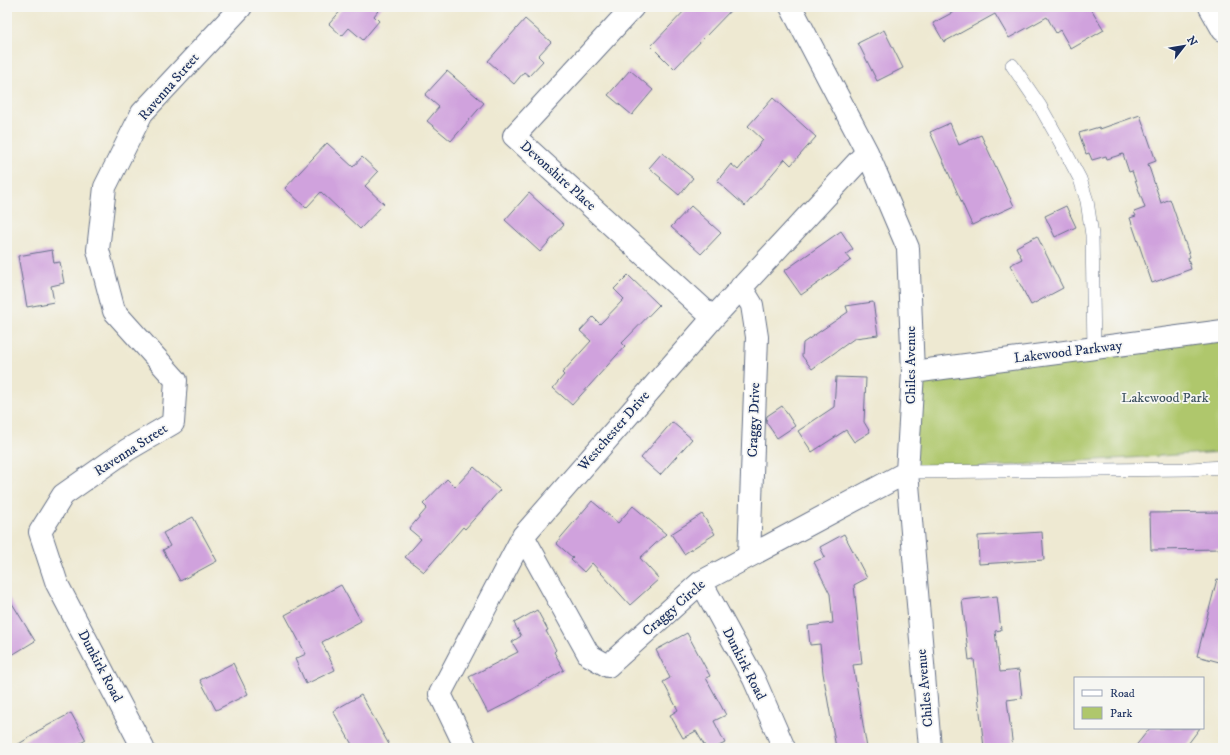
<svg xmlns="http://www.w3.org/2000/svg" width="1230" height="755" viewBox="0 0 1230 755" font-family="'IM FELL DW Pica',serif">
	<rect width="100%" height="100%" fill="#f6f6f2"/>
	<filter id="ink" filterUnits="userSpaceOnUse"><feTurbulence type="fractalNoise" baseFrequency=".025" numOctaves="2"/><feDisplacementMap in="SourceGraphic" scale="8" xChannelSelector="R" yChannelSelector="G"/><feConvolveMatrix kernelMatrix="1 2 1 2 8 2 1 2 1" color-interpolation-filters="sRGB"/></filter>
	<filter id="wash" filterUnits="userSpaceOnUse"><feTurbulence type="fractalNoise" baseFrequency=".012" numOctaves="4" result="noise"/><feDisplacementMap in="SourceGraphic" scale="16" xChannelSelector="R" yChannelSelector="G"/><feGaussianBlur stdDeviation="0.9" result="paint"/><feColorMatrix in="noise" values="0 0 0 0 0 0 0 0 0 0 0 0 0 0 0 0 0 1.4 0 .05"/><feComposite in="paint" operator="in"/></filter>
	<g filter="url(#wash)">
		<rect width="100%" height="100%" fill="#eee9d2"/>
		<!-- green -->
		<path fill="#afc76c" stroke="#657b65" d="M 1223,331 L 1223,452 L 907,472 L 913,372 Z"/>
		<g id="blocks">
			<!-- building -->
			<path fill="#d0a2dd" d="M 344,7 L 381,7 L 374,16 L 379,21 L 363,40 L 349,28 L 342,36 L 329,24 Z
				M 688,7 L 734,7 L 674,69 L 651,46 Z
				M 963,7 L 1090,7 L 1104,30 L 1071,49 L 1060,30 L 1056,33 L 1047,17 L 1009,38 L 995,14 L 944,42 L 933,23 Z
				M 525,19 L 551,42 L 538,56 L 543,61 L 529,76 L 524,72 L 514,84 L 488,61 Z
				M 884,30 L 903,68 L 877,81 L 858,43 Z
				M 630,70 L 653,90 L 632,115 L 608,95 Z
				M 447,71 L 484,103 L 451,141 L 427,121 L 439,107 L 425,95 Z
				M 773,98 L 816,137 L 791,165 L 785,159 L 745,206 L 717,181 L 731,164 L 738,170 L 763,140 L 748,126 Z
				M 1140,115 L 1156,161 L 1148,164 L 1161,203 L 1170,199 L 1190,257 L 1188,258 L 1191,269 L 1152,283 L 1130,218 L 1136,216 L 1134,212 L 1145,208 L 1132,171 L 1129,172 L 1123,154 L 1107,159 L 1106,156 L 1092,160 L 1089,153 L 1086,154 L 1079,133 L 1099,127 L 1100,129 Z
				M 950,123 L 959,145 L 981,135 L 1014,206 L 972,225 L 930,132 Z
				M 327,143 L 353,167 L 362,157 L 378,172 L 365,186 L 384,204 L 360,229 L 321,192 L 306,208 L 285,188 Z
				M 662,153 L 693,178 L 679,195 L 660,179 L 661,178 L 649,168 Z
				M 529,193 L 564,225 L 540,252 L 505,220 Z
				M 691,206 L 721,233 L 701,254 L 671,227 Z
				M 1066,206 L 1076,227 L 1055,237 L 1045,216 Z
				M 841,231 L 853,249 L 846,254 L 851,260 L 801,295 L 784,271 Z
				M 1037,236 L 1063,288 L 1031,305 L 1010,265 L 1022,259 L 1016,247 Z
				M 52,250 L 54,263 L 60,262 L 64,283 L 51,286 L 54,302 L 27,307 L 18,256 Z
				M 628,275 L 659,305 L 622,343 L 625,346 L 572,405 L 553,388 L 564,375 L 562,373 L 591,341 L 580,331 L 593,317 L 600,324 L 624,299 L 614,289 Z
				M 873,302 L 878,335 L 855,338 L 812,369 L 802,356 L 803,343 L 848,312 L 846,306 Z
				M 836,377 L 866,378 L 864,422 L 870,432 L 854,442 L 846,430 L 812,452 L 798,431 L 834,407 Z
				M 782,406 L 795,426 L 777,438 L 766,422 L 767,416 Z
				M 672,422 L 692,439 L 660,475 L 641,458 Z
				M 474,467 L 500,490 L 465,529 L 463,527 L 424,572 L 405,557 L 421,539 L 409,529 L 427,508 L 423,504 L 447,479 L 455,487 Z
				M 592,501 L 618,523 L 633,506 L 666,534 L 640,558 L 659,579 L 630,605 L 592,563 L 584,572 L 571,560 L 573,558 L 556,543 Z
				M 1223,512 L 1223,549 L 1151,550 L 1150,513 Z
				M 702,514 L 715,534 L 684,554 L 671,534 Z
				M 193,517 L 217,561 L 180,581 L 163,550 L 170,546 L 163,533 Z
				M 1042,532 L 1044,560 L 979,564 L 978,536 Z
				M 844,534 L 867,578 L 854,585 L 862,664 L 853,665 L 867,748 L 836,748 L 823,673 L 820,644 L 810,645 L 808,626 L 833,623 L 830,594 L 814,562 L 825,557 L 820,547 Z
				M 1217,579 L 1223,580 L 1223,663 L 1197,656 Z
				M 341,585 L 361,621 L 322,642 L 335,670 L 306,684 L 295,659 L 306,654 L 285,615 Z
				M 7,595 L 35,641 L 7,658 Z
				M 997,596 L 1001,630 L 995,631 L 1000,672 L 1019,670 L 1022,698 L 1007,700 L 1013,748 L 984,748 L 974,659 L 969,660 L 962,600 Z
				M 537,610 L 548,630 L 546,631 L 556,650 L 554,652 L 564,670 L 515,699 L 488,713 L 469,677 L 518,652 L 512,642 L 521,636 L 514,623 Z
				M 687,633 L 710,676 L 706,678 L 726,715 L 714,721 L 725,743 L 715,748 L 706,748 L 696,731 L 683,738 L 670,715 L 678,710 L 663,682 L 670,678 L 656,650 Z
				M 233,663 L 248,694 L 216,710 L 200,680 Z
				M 361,695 L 391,748 L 354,748 L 333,711 Z
				M 71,713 L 86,740 L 72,748 L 12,748 L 37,733 L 36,732 Z
				M 1150,728 L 1200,728 L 1185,748 L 1134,748 Z"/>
		</g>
	</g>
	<g filter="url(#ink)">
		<use href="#blocks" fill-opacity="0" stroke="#657087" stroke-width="1"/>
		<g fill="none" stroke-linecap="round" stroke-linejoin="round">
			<defs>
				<path id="lane" d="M 1012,65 L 1040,106 L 1063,147 L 1080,179 L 1087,201 L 1092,235 L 1094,349
					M 907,472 L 1190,469 L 1223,467"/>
				<path id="street" d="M 633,7 L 514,136 L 713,318
					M 791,7 L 867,152 L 908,248 L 913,372 L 907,472 L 930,748
					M 1210,7 L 1223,30
					M 741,287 L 752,305 L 757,337 L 749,556
					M 913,372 L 1223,331
					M 523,536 L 589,655 L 608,666 L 701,582 L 907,472
					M 701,582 L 754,679 L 784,748
					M 143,748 L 57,584 L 40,532 L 63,495 L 127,450 L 173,423 L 176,380 L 114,311 L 98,250 L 105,187 L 142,113 L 241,7
					M 466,748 L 440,694 L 523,536 L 713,318 L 867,152"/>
			</defs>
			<!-- lane casing -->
			<use href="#lane" stroke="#657087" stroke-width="14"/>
			<!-- street casing -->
			<use href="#street" stroke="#657087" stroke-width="24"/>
			<!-- lane -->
			<use href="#lane" stroke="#fff" stroke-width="13"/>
			<!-- street -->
			<use href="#street" stroke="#fff" stroke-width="22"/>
		</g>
	</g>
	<g text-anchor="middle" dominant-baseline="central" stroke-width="3.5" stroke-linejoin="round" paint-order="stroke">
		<!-- street labels -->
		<g font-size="14" fill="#1b2f5e" stroke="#f6f6f2">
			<text transform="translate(169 87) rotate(-49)">Ravenna Street</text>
			<text transform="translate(558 176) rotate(42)">Devonshire Place</text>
			<text transform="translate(1068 352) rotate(-7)">Lakewood Parkway</text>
			<text transform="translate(911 365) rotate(-90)">Chiles Avenue</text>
			<text transform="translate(754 420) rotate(-88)">Craggy Drive</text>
			<text transform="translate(614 431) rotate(-49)">Westchester Drive</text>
			<text transform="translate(131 450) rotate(-33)">Ravenna Street</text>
			<text transform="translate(674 608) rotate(-41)">Craggy Circle</text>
			<text transform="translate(744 664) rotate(63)">Dunkirk Road</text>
			<text transform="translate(100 666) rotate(62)">Dunkirk Road</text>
			<text transform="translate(925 688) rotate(-95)">Chiles Avenue</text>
		</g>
		<!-- park labels -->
		<g font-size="14" fill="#405562" stroke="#f6f6f2">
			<text x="1165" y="398">Lakewood Park</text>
		</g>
	</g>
	<!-- margin -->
	<rect width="1230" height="755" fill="none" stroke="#f6f6f2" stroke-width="24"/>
	<!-- legend -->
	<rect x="1074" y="677" width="130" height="52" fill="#f6f6f2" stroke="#9ea6b7"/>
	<rect x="1082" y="690" width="20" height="6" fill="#ffffff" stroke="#9ea6b7"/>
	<text x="1110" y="697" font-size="12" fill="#1b2f5e">Road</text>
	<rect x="1082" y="707" width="20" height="12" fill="#afc76c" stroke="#9ea6b7"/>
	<text x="1110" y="717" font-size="12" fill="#1b2f5e">Park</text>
	<!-- north arrow -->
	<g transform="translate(1184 46) rotate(59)" stroke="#f6f6f2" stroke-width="3" paint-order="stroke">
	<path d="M0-3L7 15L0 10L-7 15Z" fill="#1b2f5e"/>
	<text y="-6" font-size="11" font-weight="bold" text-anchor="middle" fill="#1b2f5e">N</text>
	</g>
</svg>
